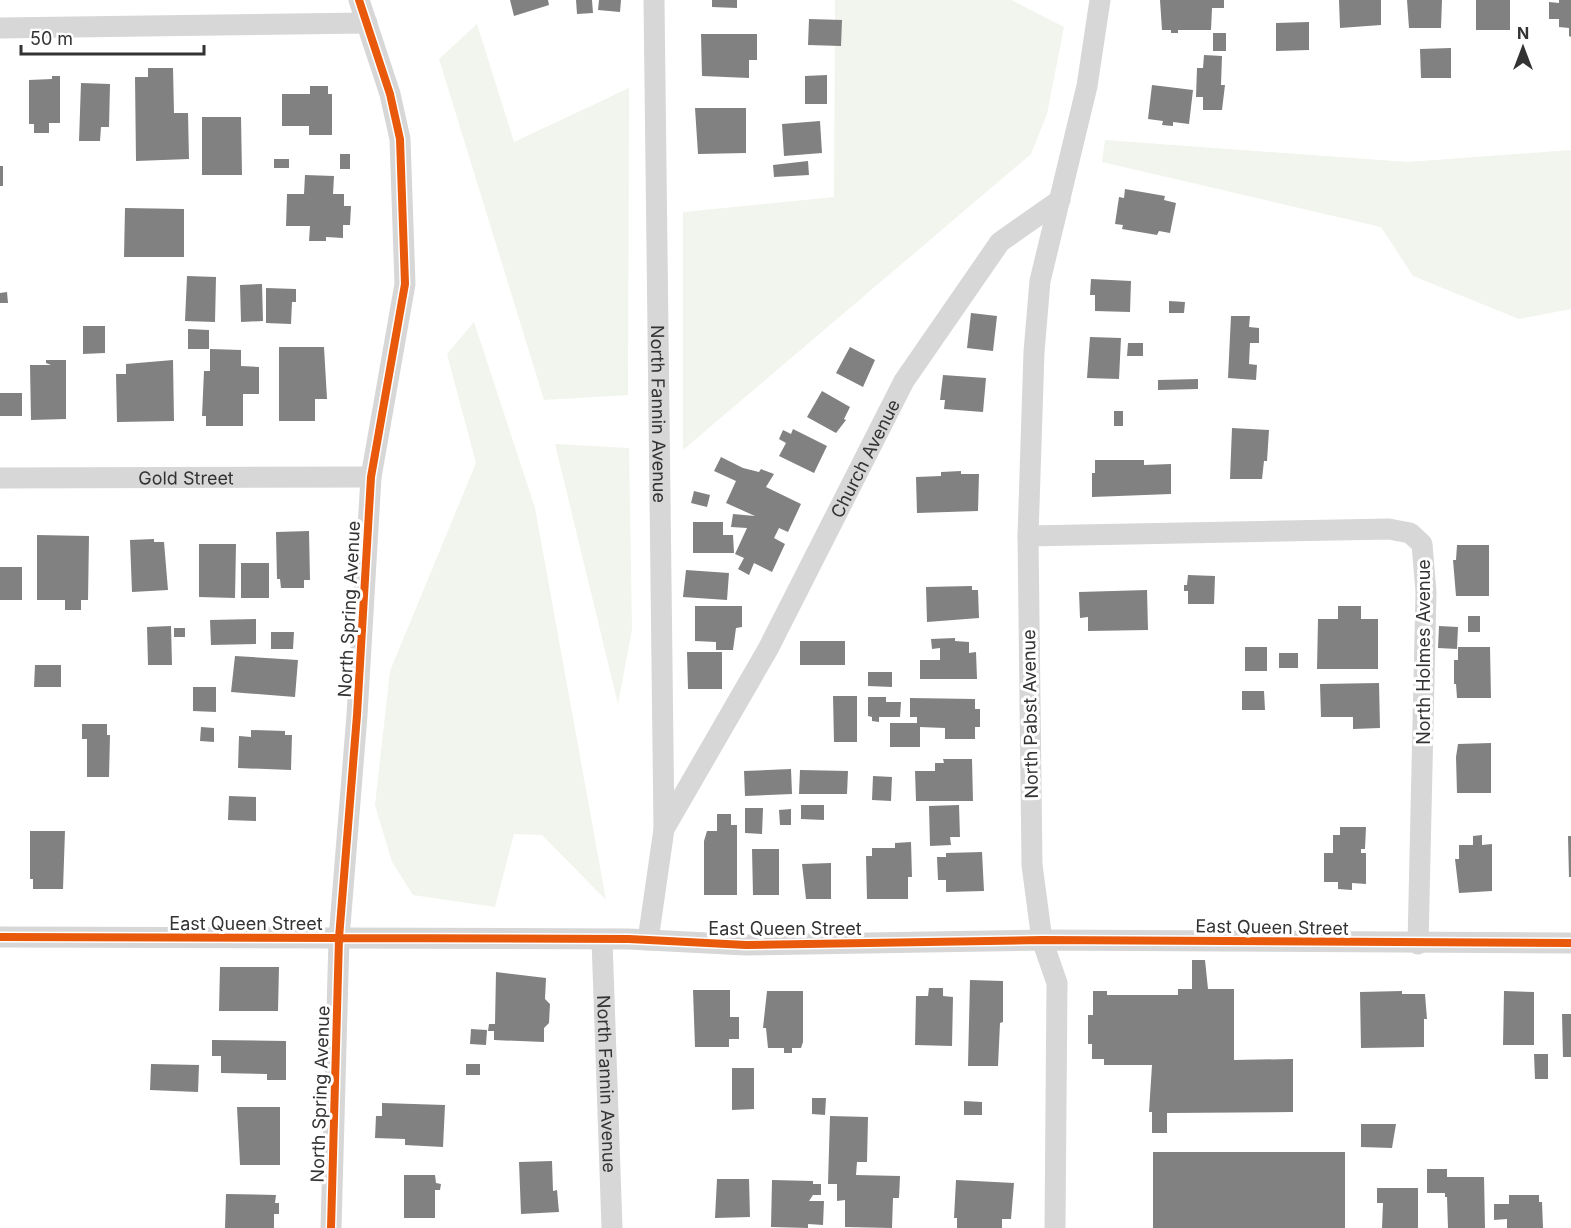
<svg xmlns="http://www.w3.org/2000/svg" width="1571" height="1228" viewBox="0 0 1571 1228" font-family="Inter,sans-serif">
	<rect width="100%" height="100%" fill="#fff"/>
	<!-- green -->
	<path fill="#f1f5ed" d="M 835,0 L 1011,0 L 1064,27 L 1047,114 L 1031,154 L 683,450 L 683,212 L 834,197 Z
		M 477,24 L 514,142 L 629,88 L 628,395 L 544,400 L 439,59 Z
		M 1105,140 L 1408,162 L 1571,150 L 1571,309 L 1519,319 L 1413,276 L 1381,227 L 1102,162 Z
		M 474,322 L 535,508 L 606,900 L 542,835 L 514,834 L 495,907 L 413,895 L 392,862 L 375,805 L 390,671 L 476,463 L 447,354 Z
		M 555,444 L 629,448 L 632,630 L 618,704 Z"/>
	<!-- building -->
	<path fill="#818181" d="M 510,0 L 548,0 L 549,5 L 514,16 Z
		M 576,0 L 592,0 L 593,13 L 577,14 Z
		M 599,0 L 621,0 L 620,12 L 598,10 Z
		M 712,0 L 737,0 L 737,8 L 712,7 Z
		M 1160,0 L 1224,0 L 1224,8 L 1212,8 L 1211,30 L 1178,30 L 1178,33 L 1171,33 L 1171,30 L 1162,30 Z
		M 1339,0 L 1381,0 L 1381,25 L 1340,28 Z
		M 1407,0 L 1442,0 L 1441,28 L 1409,28 Z
		M 1476,0 L 1510,0 L 1510,30 L 1476,30 Z
		M 1559,0 L 1571,0 L 1571,37 L 1569,36 L 1569,28 L 1559,27 L 1559,19 L 1549,19 L 1549,2 L 1559,3 Z
		M 809,19 L 842,20 L 841,46 L 808,45 Z
		M 1309,22 L 1309,50 L 1276,51 L 1276,23 Z
		M 1213,33 L 1226,33 L 1226,51 L 1213,51 Z
		M 701,34 L 757,34 L 757,60 L 749,60 L 749,78 L 702,76 Z
		M 1451,48 L 1451,78 L 1421,78 L 1420,49 Z
		M 1204,55 L 1222,56 L 1221,85 L 1225,85 L 1222,110 L 1203,110 L 1203,97 L 1196,97 L 1197,68 L 1203,68 Z
		M 148,68 L 173,68 L 174,113 L 188,113 L 189,159 L 136,161 L 135,77 L 148,77 Z
		M 827,75 L 827,104 L 805,104 L 805,76 Z
		M 52,76 L 60,76 L 60,123 L 49,123 L 49,133 L 34,133 L 34,124 L 29,124 L 29,80 L 52,79 Z
		M 81,83 L 110,84 L 109,127 L 101,127 L 100,141 L 79,141 Z
		M 1152,85 L 1193,90 L 1189,124 L 1173,122 L 1173,126 L 1162,125 L 1163,121 L 1148,119 Z
		M 310,86 L 328,86 L 328,94 L 332,94 L 332,135 L 309,135 L 309,126 L 282,126 L 282,94 L 310,94 Z
		M 695,108 L 746,108 L 746,153 L 698,154 Z
		M 202,117 L 241,117 L 242,175 L 202,175 Z
		M 820,121 L 822,153 L 784,156 L 782,124 Z
		M 340,154 L 350,154 L 350,169 L 340,169 Z
		M 274,159 L 289,159 L 289,168 L 274,168 Z
		M 808,161 L 809,175 L 774,177 L 773,165 Z
		M 0,166 L 3,166 L 3,186 L 0,186 Z
		M 305,175 L 334,176 L 333,194 L 344,194 L 344,206 L 351,206 L 350,225 L 343,225 L 343,238 L 326,237 L 326,241 L 309,241 L 310,226 L 286,226 L 287,194 L 304,194 Z
		M 1125,189 L 1165,196 L 1164,200 L 1176,203 L 1170,233 L 1159,231 L 1157,235 L 1122,229 L 1123,225 L 1115,224 L 1119,197 L 1124,198 Z
		M 125,208 L 184,209 L 184,257 L 124,257 Z
		M 187,276 L 216,277 L 215,322 L 185,321 Z
		M 1091,279 L 1131,281 L 1130,312 L 1095,311 L 1095,295 L 1090,295 Z
		M 262,284 L 263,321 L 241,322 L 240,285 Z
		M 266,288 L 296,289 L 296,302 L 292,302 L 291,324 L 266,323 Z
		M 7,292 L 8,303 L 0,303 L 0,293 Z
		M 1169,301 L 1185,302 L 1184,313 L 1169,313 Z
		M 971,313 L 997,316 L 993,351 L 967,348 Z
		M 1231,316 L 1250,316 L 1249,327 L 1259,328 L 1259,343 L 1250,343 L 1249,364 L 1257,365 L 1256,380 L 1228,378 Z
		M 83,326 L 105,326 L 105,353 L 83,354 Z
		M 188,329 L 209,330 L 209,349 L 188,349 Z
		M 1090,337 L 1121,338 L 1119,379 L 1087,378 Z
		M 1128,343 L 1143,343 L 1143,356 L 1127,356 Z
		M 279,347 L 324,347 L 327,399 L 315,399 L 315,421 L 279,421 Z
		M 850,347 L 875,360 L 863,387 L 836,373 Z
		M 210,349 L 241,350 L 241,366 L 259,367 L 259,394 L 243,394 L 243,426 L 206,426 L 206,416 L 202,416 L 204,371 L 210,371 Z
		M 46,360 L 66,360 L 66,419 L 31,420 L 30,365 L 51,365 L 46,363 Z
		M 173,360 L 174,421 L 117,422 L 116,374 L 126,374 L 126,364 Z
		M 943,375 L 986,378 L 983,412 L 944,409 L 945,400 L 940,400 Z
		M 1198,379 L 1198,389 L 1158,390 L 1158,380 Z
		M 822,391 L 850,407 L 844,419 L 846,420 L 836,433 L 807,417 Z
		M 0,393 L 22,393 L 22,416 L 0,416 Z
		M 1114,411 L 1123,411 L 1123,426 L 1114,426 Z
		M 1232,428 L 1269,430 L 1267,461 L 1264,461 L 1262,479 L 1230,479 Z
		M 793,429 L 827,446 L 814,473 L 779,456 L 786,443 L 779,439 L 783,430 L 791,434 Z
		M 721,457 L 743,468 L 759,472 L 761,469 L 774,474 L 766,487 L 801,504 L 788,532 L 779,528 L 774,538 L 785,544 L 772,572 L 754,563 L 749,575 L 738,569 L 744,558 L 735,554 L 747,528 L 731,527 L 733,514 L 755,516 L 726,503 L 736,481 L 714,471 Z
		M 1095,460 L 1144,460 L 1144,465 L 1171,464 L 1171,494 L 1092,497 L 1092,473 L 1095,473 Z
		M 961,471 L 961,474 L 979,474 L 978,511 L 917,513 L 916,477 L 941,476 L 941,472 Z
		M 694,491 L 710,495 L 707,507 L 691,503 Z
		M 693,522 L 723,522 L 723,535 L 733,535 L 734,553 L 693,553 Z
		M 309,531 L 310,580 L 304,580 L 304,588 L 281,588 L 280,579 L 277,579 L 276,532 Z
		M 37,535 L 89,536 L 88,600 L 81,600 L 81,610 L 65,610 L 65,600 L 37,600 Z
		M 154,539 L 154,542 L 164,542 L 168,590 L 132,592 L 130,540 Z
		M 199,544 L 236,544 L 235,598 L 199,597 Z
		M 1457,545 L 1489,545 L 1489,596 L 1456,596 L 1453,560 L 1456,560 Z
		M 241,563 L 269,563 L 269,598 L 241,598 Z
		M 0,567 L 22,567 L 22,600 L 0,600 Z
		M 686,570 L 729,573 L 727,600 L 683,597 Z
		M 1188,575 L 1215,576 L 1214,604 L 1188,604 L 1188,591 L 1184,591 L 1184,585 L 1187,585 Z
		M 972,586 L 972,590 L 978,590 L 979,618 L 927,622 L 926,587 Z
		M 1147,590 L 1148,630 L 1088,631 L 1088,617 L 1080,618 L 1079,592 Z
		M 695,606 L 742,606 L 742,627 L 736,628 L 733,650 L 716,650 L 716,642 L 695,641 Z
		M 1338,606 L 1361,606 L 1361,619 L 1378,619 L 1378,669 L 1317,669 L 1318,619 L 1338,619 Z
		M 1468,616 L 1480,616 L 1480,632 L 1468,632 Z
		M 256,619 L 256,644 L 211,645 L 210,620 Z
		M 171,626 L 172,665 L 148,665 L 147,627 Z
		M 1439,626 L 1458,627 L 1457,649 L 1438,648 Z
		M 174,628 L 185,628 L 185,637 L 174,637 Z
		M 271,632 L 294,632 L 293,649 L 271,649 Z
		M 955,638 L 955,641 L 969,642 L 969,653 L 976,652 L 977,679 L 920,679 L 920,660 L 940,660 L 940,648 L 932,649 L 931,639 Z
		M 800,641 L 845,641 L 845,665 L 800,665 Z
		M 1245,647 L 1267,647 L 1267,671 L 1245,671 Z
		M 1458,647 L 1490,647 L 1491,698 L 1457,698 L 1456,684 L 1454,684 L 1454,660 L 1458,660 Z
		M 687,652 L 722,652 L 722,689 L 688,689 Z
		M 1279,653 L 1298,653 L 1298,668 L 1279,668 Z
		M 235,656 L 298,660 L 295,697 L 231,692 Z
		M 35,665 L 61,665 L 61,687 L 34,687 Z
		M 868,672 L 892,672 L 892,687 L 868,686 Z
		M 1379,683 L 1380,728 L 1353,729 L 1353,717 L 1321,717 L 1320,684 Z
		M 193,687 L 216,687 L 216,712 L 193,711 Z
		M 1242,691 L 1264,691 L 1265,710 L 1242,710 Z
		M 833,696 L 857,696 L 857,742 L 834,742 Z
		M 868,697 L 886,697 L 886,702 L 901,702 L 900,717 L 879,717 L 879,722 L 872,721 L 872,717 L 868,716 Z
		M 910,698 L 975,699 L 975,709 L 980,709 L 980,727 L 975,727 L 975,739 L 945,739 L 945,728 L 920,727 L 920,747 L 890,747 L 890,723 L 917,723 L 917,717 L 910,717 Z
		M 82,724 L 107,724 L 107,735 L 110,735 L 109,777 L 87,777 L 87,739 L 82,739 Z
		M 201,727 L 214,728 L 214,742 L 200,741 Z
		M 251,730 L 285,731 L 285,735 L 292,735 L 291,770 L 238,768 L 239,736 L 251,737 Z
		M 1491,743 L 1491,793 L 1457,793 L 1456,757 L 1458,744 Z
		M 943,759 L 972,759 L 973,801 L 916,801 L 915,771 L 935,771 L 935,763 L 944,763 Z
		M 791,769 L 792,794 L 745,796 L 744,771 Z
		M 800,770 L 848,771 L 847,794 L 799,794 Z
		M 873,776 L 892,777 L 891,801 L 872,800 Z
		M 229,796 L 256,797 L 256,821 L 228,820 Z
		M 801,805 L 824,805 L 824,820 L 801,819 Z
		M 959,805 L 960,837 L 950,837 L 951,845 L 930,846 L 929,806 Z
		M 745,808 L 763,808 L 762,834 L 745,833 Z
		M 791,809 L 791,825 L 780,825 L 779,810 Z
		M 717,814 L 731,814 L 731,825 L 737,825 L 737,895 L 704,895 L 704,841 L 707,831 L 717,831 Z
		M 1340,827 L 1366,827 L 1365,849 L 1361,849 L 1361,853 L 1366,853 L 1366,884 L 1352,883 L 1352,890 L 1338,889 L 1338,882 L 1324,882 L 1324,853 L 1333,853 L 1333,835 L 1340,835 Z
		M 30,831 L 65,831 L 63,889 L 33,889 L 33,879 L 30,879 Z
		M 1482,835 L 1482,845 L 1492,844 L 1492,891 L 1459,893 L 1455,859 L 1459,859 L 1459,845 L 1473,845 L 1473,836 Z
		M 1568,836 L 1571,836 L 1571,877 L 1569,877 Z
		M 911,842 L 912,877 L 908,877 L 908,899 L 867,899 L 866,856 L 872,856 L 872,848 L 895,848 L 895,843 Z
		M 752,849 L 779,849 L 779,895 L 753,895 Z
		M 982,852 L 984,891 L 946,892 L 946,880 L 938,880 L 937,857 L 946,857 L 946,853 Z
		M 831,863 L 831,899 L 806,899 L 802,864 Z
		M 1192,960 L 1205,960 L 1208,989 L 1234,989 L 1234,1060 L 1293,1059 L 1293,1112 L 1167,1113 L 1167,1133 L 1152,1133 L 1152,1112 L 1149,1112 L 1152,1065 L 1104,1065 L 1104,1059 L 1092,1059 L 1092,1044 L 1088,1044 L 1088,1015 L 1093,1015 L 1093,991 L 1107,991 L 1107,995 L 1178,995 L 1178,989 L 1192,989 Z
		M 220,967 L 279,967 L 278,1011 L 219,1011 Z
		M 496,972 L 546,978 L 545,999 L 550,1004 L 549,1023 L 544,1028 L 544,1042 L 494,1040 L 494,1031 L 488,1031 L 489,1024 L 495,1024 Z
		M 970,980 L 1003,981 L 1003,1022 L 1000,1023 L 998,1066 L 968,1066 Z
		M 929,988 L 943,988 L 943,996 L 953,997 L 952,1046 L 915,1045 L 916,996 L 928,996 Z
		M 693,990 L 730,990 L 730,1017 L 739,1017 L 739,1039 L 729,1039 L 729,1047 L 695,1047 Z
		M 767,991 L 803,991 L 803,1042 L 801,1048 L 792,1048 L 792,1053 L 784,1053 L 784,1048 L 768,1048 L 766,1028 L 763,1028 Z
		M 1402,991 L 1402,994 L 1425,994 L 1427,1019 L 1424,1019 L 1424,1047 L 1361,1048 L 1360,992 Z
		M 1504,991 L 1534,992 L 1534,1045 L 1503,1045 Z
		M 1562,1014 L 1571,1014 L 1571,1057 L 1563,1057 Z
		M 471,1029 L 487,1030 L 486,1045 L 470,1044 Z
		M 212,1040 L 286,1041 L 286,1080 L 267,1080 L 267,1074 L 221,1073 L 221,1056 L 212,1056 Z
		M 1534,1054 L 1548,1054 L 1548,1079 L 1535,1079 Z
		M 151,1064 L 199,1065 L 198,1092 L 150,1090 Z
		M 466,1064 L 480,1064 L 480,1075 L 466,1075 Z
		M 732,1068 L 754,1068 L 754,1109 L 732,1110 Z
		M 812,1098 L 826,1098 L 825,1115 L 812,1114 Z
		M 964,1101 L 982,1102 L 982,1115 L 964,1115 Z
		M 382,1103 L 445,1105 L 443,1147 L 405,1145 L 405,1139 L 375,1138 L 376,1116 L 382,1116 Z
		M 237,1107 L 280,1107 L 280,1165 L 240,1165 Z
		M 830,1116 L 868,1117 L 867,1162 L 857,1162 L 856,1175 L 900,1176 L 899,1198 L 893,1198 L 892,1228 L 845,1227 L 845,1200 L 837,1201 L 837,1184 L 828,1184 Z
		M 1361,1124 L 1396,1124 L 1392,1148 L 1361,1147 Z
		M 1153,1152 L 1345,1152 L 1345,1228 L 1153,1228 Z
		M 552,1161 L 553,1191 L 557,1190 L 559,1212 L 521,1214 L 519,1162 Z
		M 1427,1169 L 1447,1169 L 1447,1177 L 1484,1177 L 1485,1228 L 1448,1228 L 1447,1197 L 1445,1197 L 1445,1193 L 1427,1193 Z
		M 404,1175 L 435,1175 L 436,1183 L 441,1184 L 440,1190 L 435,1190 L 435,1218 L 404,1218 Z
		M 717,1179 L 749,1179 L 750,1217 L 715,1218 Z
		M 772,1180 L 813,1181 L 813,1184 L 821,1184 L 821,1195 L 813,1195 L 809,1201 L 824,1201 L 823,1225 L 808,1224 L 808,1228 L 771,1227 Z
		M 956,1180 L 1014,1183 L 1011,1219 L 1002,1219 L 1002,1228 L 957,1228 L 957,1218 L 954,1218 Z
		M 1377,1188 L 1418,1188 L 1418,1228 L 1382,1228 L 1383,1203 L 1377,1203 Z
		M 226,1194 L 276,1195 L 275,1203 L 279,1203 L 279,1214 L 274,1214 L 274,1228 L 225,1228 Z
		M 1509,1195 L 1539,1195 L 1539,1202 L 1542,1202 L 1543,1228 L 1507,1228 L 1507,1219 L 1494,1220 L 1494,1204 L 1509,1204 Z"/>
	<g fill="none" stroke-linecap="round" stroke-linejoin="round">
		<!-- minor -->
		<g stroke="#d7d7d7" stroke-width="21">
			<path id="s1" d="M 654,0 L 664,829"/>
			<path d="M 0,28 L 367,23"/>
			<path id="s2" d="M 0,478 L 371,477"/>
			<path d="M 1028,536 L 1389,529 L 1410,533 L 1422,544 L 1426,592 L 1418,944"/>
			<path d="M 0,937 L 629,939 L 746,945 L 1042,940 L 1571,943"/>
			<path id="s3" d="M 602,940 L 612,1228"/>
			<path id="s4" d="M 648,940 L 664,829 L 768,649 L 904,381 L 1000,242 L 1060,200"/>
			<path d="M 331,1228 L 339,938 L 357,715 L 371,477 L 405,284 L 400,139 L 390,94 L 359,0"/>
			<path d="M 1055,1228 L 1057,983 L 1042,940 L 1032,865 L 1028,536 L 1034,352 L 1040,281 L 1087,86 L 1100,0"/>
		</g>
		<defs>
			<path id="cycleway" d="M 0,937 L 629,939 L 746,945 L 1042,940 L 1571,943
				M 331,1228 L 339,938 L 357,715 L 371,477 L 405,284 L 400,139 L 390,94 L 359,0"/>
		</defs>
		<!-- cycleway casing -->
		<use href="#cycleway" stroke="#fff" stroke-width="11"/>
		<!-- cycleway -->
		<use href="#cycleway" stroke="#e8590c" stroke-width="8"/>
	</g>
	<g text-anchor="middle" dominant-baseline="central" stroke-width="6" stroke-linejoin="round" paint-order="stroke">
		<!-- street labels -->
		<g font-size="18" fill="#333" stroke="#fff">
			<text stroke="none"><textPath href="#s1" startOffset="414">North Fannin Avenue</textPath></text>
			<text stroke="none"><textPath href="#s4" startOffset="534">Church Avenue</textPath></text>
			<text stroke="none"><textPath href="#s2" startOffset="186">Gold Street</textPath></text>
			<text transform="translate(349 609) rotate(-87)">North Spring Avenue</text>
			<text transform="translate(1423 652) rotate(-90)">North Holmes Avenue</text>
			<text transform="translate(1030 714) rotate(-91)">North Pabst Avenue</text>
			<text x="246" y="923">East Queen Street</text>
			<text transform="translate(1272 927) rotate(1)">East Queen Street</text>
			<text x="785" y="928">East Queen Street</text>
			<text stroke="none"><textPath href="#s3" startOffset="144">North Fannin Avenue</textPath></text>
			<text transform="translate(320 1094) rotate(-88)">North Spring Avenue</text>
		</g>
	</g>
	<!-- north arrow -->
	<g transform="translate(1523 48)" stroke="#ffffff" stroke-width="4.5" paint-order="stroke">
	<path d="M0-4.5L10 22L0 15L-10 22Z" fill="#333333"/>
	<text y="-9" font-size="16" font-weight="bold" text-anchor="middle" fill="#333333">N</text>
	</g>
	<!-- scale -->
	<path d="M21 45v9h183v-9" fill="none" stroke="#333333" stroke-width="3"/>
	<text x="30" y="45" font-size="18" fill="#333333" stroke="#ffffff" stroke-width="4.5" paint-order="stroke">50 m</text>
</svg>
